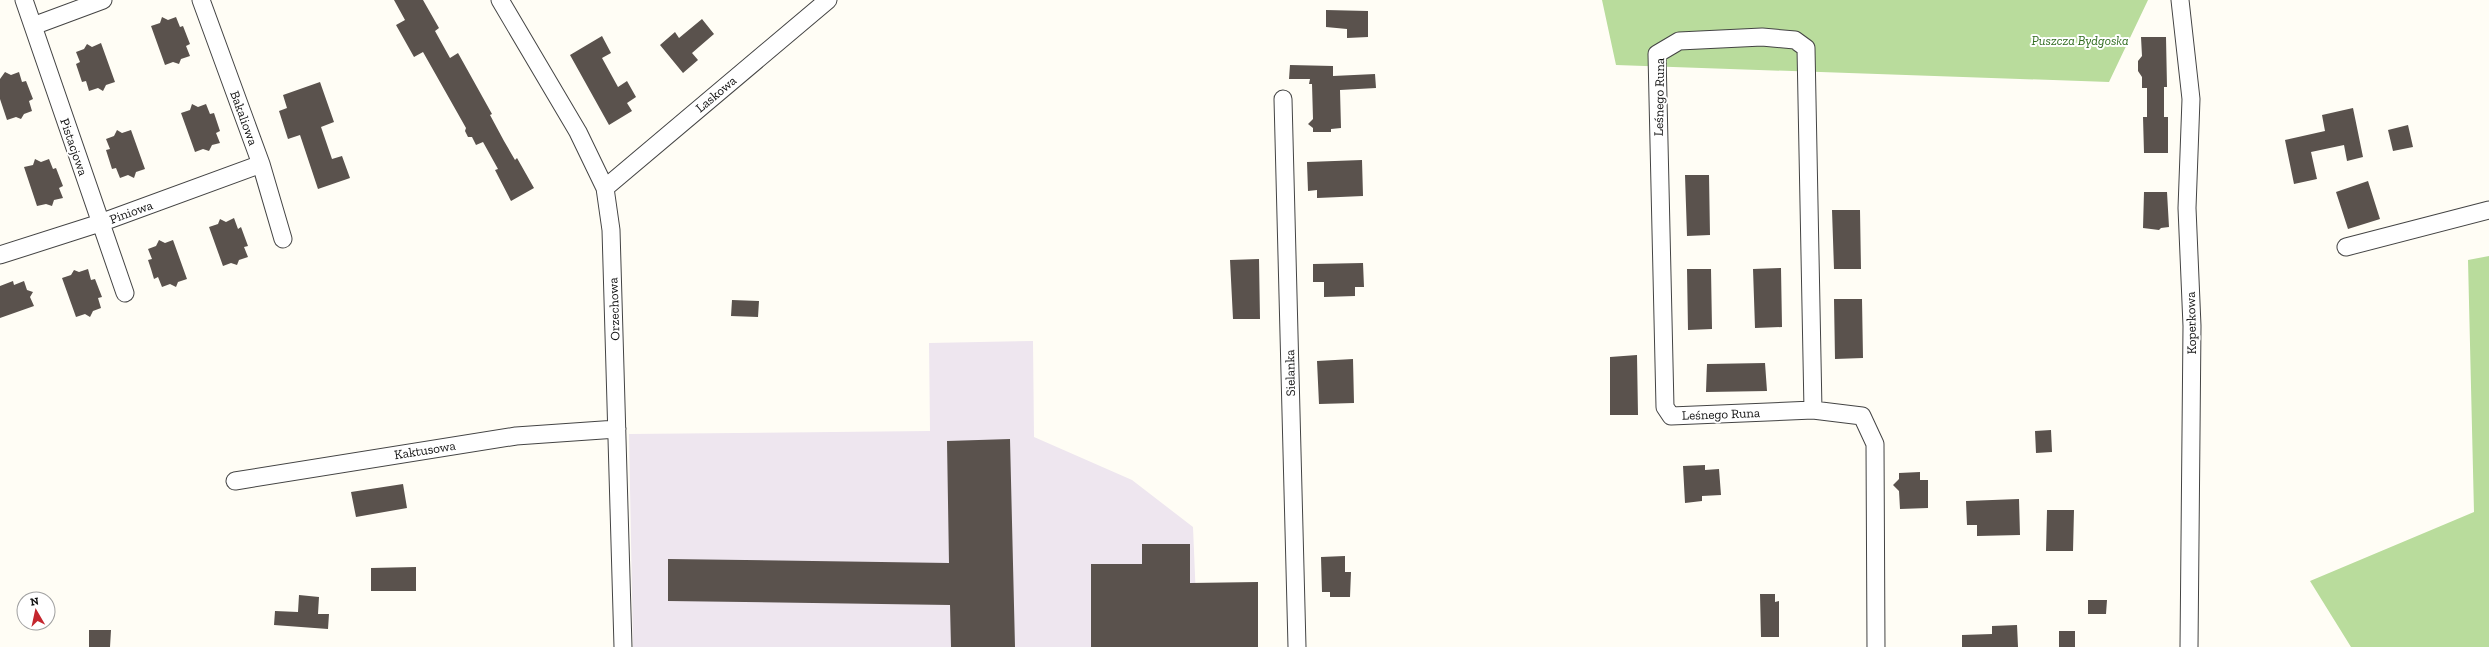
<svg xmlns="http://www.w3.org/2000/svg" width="2489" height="647" viewBox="0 0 2489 647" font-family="'Zilla Slab',serif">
	<rect width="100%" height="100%" fill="#fffdf5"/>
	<!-- industrial -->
	<path fill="#eee6ef" d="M 1033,341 L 1034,437 L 1132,480 L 1193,527 L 1198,647 L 633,647 L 629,434 L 930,431 L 929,343 Z"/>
	<!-- forest -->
	<path fill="#b9dc9c" d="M 1602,0 L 2148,0 L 2109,82 L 1616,65 Z
		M 2489,256 L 2489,647 L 2351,647 L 2310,581 L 2474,512 L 2468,260 Z"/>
	<!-- building -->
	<path fill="#5a524d" d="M 394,0 L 423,0 L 439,28 L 435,31 L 450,58 L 458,53 L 492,114 L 490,115 L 504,141 L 515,160 L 517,158 L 534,188 L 511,201 L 495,170 L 498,169 L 483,142 L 476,145 L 472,137 L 468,137 L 465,131 L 466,128 L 423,52 L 414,57 L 396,25 L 405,20 Z
		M 1326,10 L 1368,11 L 1368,37 L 1347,38 L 1347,29 L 1326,27 Z
		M 162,17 L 168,20 L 176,17 L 180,27 L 183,26 L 190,44 L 186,46 L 190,56 L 181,59 L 179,64 L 173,62 L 165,65 L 151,26 L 160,23 Z
		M 702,19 L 714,34 L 692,53 L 698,60 L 683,73 L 660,45 L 675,32 L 679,38 Z
		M 602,36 L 611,53 L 602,58 L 618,87 L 627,81 L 636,97 L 627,103 L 632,111 L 609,125 L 570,55 Z
		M 2141,37 L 2166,37 L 2167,87 L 2164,87 L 2164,117 L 2168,117 L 2168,153 L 2144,153 L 2143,117 L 2147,117 L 2147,88 L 2142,88 L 2142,77 L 2138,71 L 2138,61 L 2142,56 Z
		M 101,43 L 115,82 L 106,85 L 103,91 L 98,88 L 89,91 L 86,81 L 82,82 L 76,64 L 80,62 L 76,52 L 84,49 L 87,44 L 92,47 Z
		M 1290,65 L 1333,66 L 1333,76 L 1375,74 L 1376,88 L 1340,90 L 1341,128 L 1331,129 L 1331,132 L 1313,132 L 1313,128 L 1308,124 L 1313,119 L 1312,84 L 1309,84 L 1310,79 L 1289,79 Z
		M 5,72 L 11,75 L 19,72 L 22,82 L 26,81 L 33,99 L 29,101 L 32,111 L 24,114 L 21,119 L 16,117 L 7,120 L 0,99 L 0,79 Z
		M 320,82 L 334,122 L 321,127 L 332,159 L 342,156 L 350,178 L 318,189 L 300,135 L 288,139 L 279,111 L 287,108 L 283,95 Z
		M 192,104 L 198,107 L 206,104 L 210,114 L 214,113 L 220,131 L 216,133 L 220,143 L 212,145 L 209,151 L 203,149 L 195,152 L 181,113 L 190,110 Z
		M 2353,108 L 2363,157 L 2347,161 L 2344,145 L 2311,152 L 2317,179 L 2294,184 L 2285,140 L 2325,131 L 2322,115 Z
		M 2408,125 L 2413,147 L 2393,151 L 2388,130 Z
		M 117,130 L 122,133 L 131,130 L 145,169 L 136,172 L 134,178 L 128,175 L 120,178 L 116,168 L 112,169 L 106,150 L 110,149 L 106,139 L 114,136 Z
		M 35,159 L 41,162 L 49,159 L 53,169 L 56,168 L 63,186 L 59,188 L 63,198 L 54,200 L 52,206 L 46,204 L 37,206 L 24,167 L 33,165 Z
		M 1362,160 L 1363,196 L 1317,198 L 1317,190 L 1308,191 L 1307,162 Z
		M 1685,175 L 1709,175 L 1710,235 L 1687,236 Z
		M 2368,181 L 2380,219 L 2348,229 L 2336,192 Z
		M 2144,192 L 2167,192 L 2169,227 L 2161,228 L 2159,230 L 2143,228 Z
		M 1832,210 L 1860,210 L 1861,269 L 1834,269 Z
		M 234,218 L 238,229 L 241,227 L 248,246 L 244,247 L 248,257 L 239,260 L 237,265 L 231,263 L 223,266 L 209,227 L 218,224 L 220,219 L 226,222 Z
		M 159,240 L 165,243 L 173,240 L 187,279 L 178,282 L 176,287 L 170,284 L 162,287 L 158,277 L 154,279 L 151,269 L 148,260 L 152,259 L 148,249 L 156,246 Z
		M 1259,259 L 1260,319 L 1233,319 L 1230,260 Z
		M 1363,263 L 1364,287 L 1355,287 L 1355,296 L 1324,297 L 1324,282 L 1313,282 L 1313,264 Z
		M 1781,268 L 1782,327 L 1755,328 L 1753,269 Z
		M 88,269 L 91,280 L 95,279 L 102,297 L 98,298 L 101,308 L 93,311 L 90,317 L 85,314 L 76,317 L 62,278 L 71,275 L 74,270 L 79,272 Z
		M 1687,269 L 1711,269 L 1712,329 L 1688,330 Z
		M 13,281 L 14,285 L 24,281 L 27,290 L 33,292 L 30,297 L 34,306 L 0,318 L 0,286 Z
		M 1834,299 L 1862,299 L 1863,358 L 1835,359 Z
		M 732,300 L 759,301 L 758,317 L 731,316 Z
		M 1637,355 L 1638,415 L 1610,415 L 1610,357 Z
		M 1353,359 L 1354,403 L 1319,404 L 1317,361 Z
		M 1765,363 L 1767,391 L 1706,392 L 1707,364 Z
		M 2051,430 L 2052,452 L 2036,453 L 2035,431 Z
		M 1010,439 L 1015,647 L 951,647 L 950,605 L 668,601 L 668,559 L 949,563 L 947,441 Z
		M 1705,465 L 1705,470 L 1719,469 L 1721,495 L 1702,496 L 1702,501 L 1685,503 L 1683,466 Z
		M 1920,472 L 1920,480 L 1928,480 L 1928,508 L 1900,509 L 1899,491 L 1893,485 L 1899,479 L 1899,473 Z
		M 403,484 L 407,508 L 356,517 L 351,492 Z
		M 2019,499 L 2020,535 L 1977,536 L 1977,525 L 1967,525 L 1966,501 Z
		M 2047,510 L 2074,510 L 2073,551 L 2046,551 Z
		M 1142,544 L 1190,544 L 1190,583 L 1258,582 L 1258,647 L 1091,647 L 1091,564 L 1142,564 Z
		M 1345,556 L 1345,572 L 1351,572 L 1350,597 L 1330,597 L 1330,592 L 1322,592 L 1321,557 Z
		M 416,567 L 416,591 L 371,591 L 371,568 Z
		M 1760,594 L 1775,594 L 1775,602 L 1779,601 L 1779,637 L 1761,637 Z
		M 299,595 L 319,597 L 318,614 L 329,614 L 328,629 L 274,625 L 275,611 L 298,612 Z
		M 2088,600 L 2107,600 L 2106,614 L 2088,614 Z
		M 2017,625 L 2018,647 L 1962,647 L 1962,635 L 1992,634 L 1992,626 Z
		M 89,630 L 111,630 L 110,647 L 89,647 Z
		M 2059,631 L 2075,631 L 2075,647 L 2059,647 Z"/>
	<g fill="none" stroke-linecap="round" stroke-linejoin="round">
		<defs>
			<path id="minor" d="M 24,0 L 125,293
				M 201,0 L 261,164 L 283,239
				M 500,0 L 578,132 L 605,188 L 611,230 L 623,647
				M 2180,0 L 2191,99 L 2187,208 L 2192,326 L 2189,647
				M 33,26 L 103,0
				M 1283,99 L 1297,647
				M 605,188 L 828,0
				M 2346,247 L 2489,210
				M 0,255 L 100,223 L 261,164
				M 1813,410 L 1671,416 L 1665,407 L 1657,54 L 1679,41 L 1762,37 L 1795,40 L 1806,48 L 1813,410 L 1862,416 L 1875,444 L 1876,647
				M 235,481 L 516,436 L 617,429"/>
		</defs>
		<!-- minor casing -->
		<use href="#minor" stroke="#444" stroke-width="19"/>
		<!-- minor -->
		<use href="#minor" stroke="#fff" stroke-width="17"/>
	</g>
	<g text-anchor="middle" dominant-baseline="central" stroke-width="4" stroke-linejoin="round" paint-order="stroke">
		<!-- park labels -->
		<g font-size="13" font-style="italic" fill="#2f6b1f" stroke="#fff">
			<text x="2080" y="40">Puszcza Bydgoska</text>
		</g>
		<!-- street labels -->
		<g font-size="13" fill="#111" stroke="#fff">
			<text transform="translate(716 94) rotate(-40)">Laskowa</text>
			<text transform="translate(1659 97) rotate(-89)">Leśnego Runa</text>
			<text transform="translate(244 118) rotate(70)">Bakaliowa</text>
			<text transform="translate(74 147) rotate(71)">Pistacjowa</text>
			<text transform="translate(131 212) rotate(-20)">Piniowa</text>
			<text transform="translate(614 309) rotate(-92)">Orzechowa</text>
			<text transform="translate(2191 323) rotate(-91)">Koperkowa</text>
			<text transform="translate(1290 373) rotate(-91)">Sielanka</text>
			<text transform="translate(1721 414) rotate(-2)">Leśnego Runa</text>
			<text transform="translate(425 450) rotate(-9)">Kaktusowa</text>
		</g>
	</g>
	<!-- north arrow -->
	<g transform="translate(36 611) rotate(351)"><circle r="19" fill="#ffffff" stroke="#a0a0a0"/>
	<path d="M0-3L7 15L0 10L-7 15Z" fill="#c4262e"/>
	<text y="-6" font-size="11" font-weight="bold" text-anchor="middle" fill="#111111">N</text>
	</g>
</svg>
